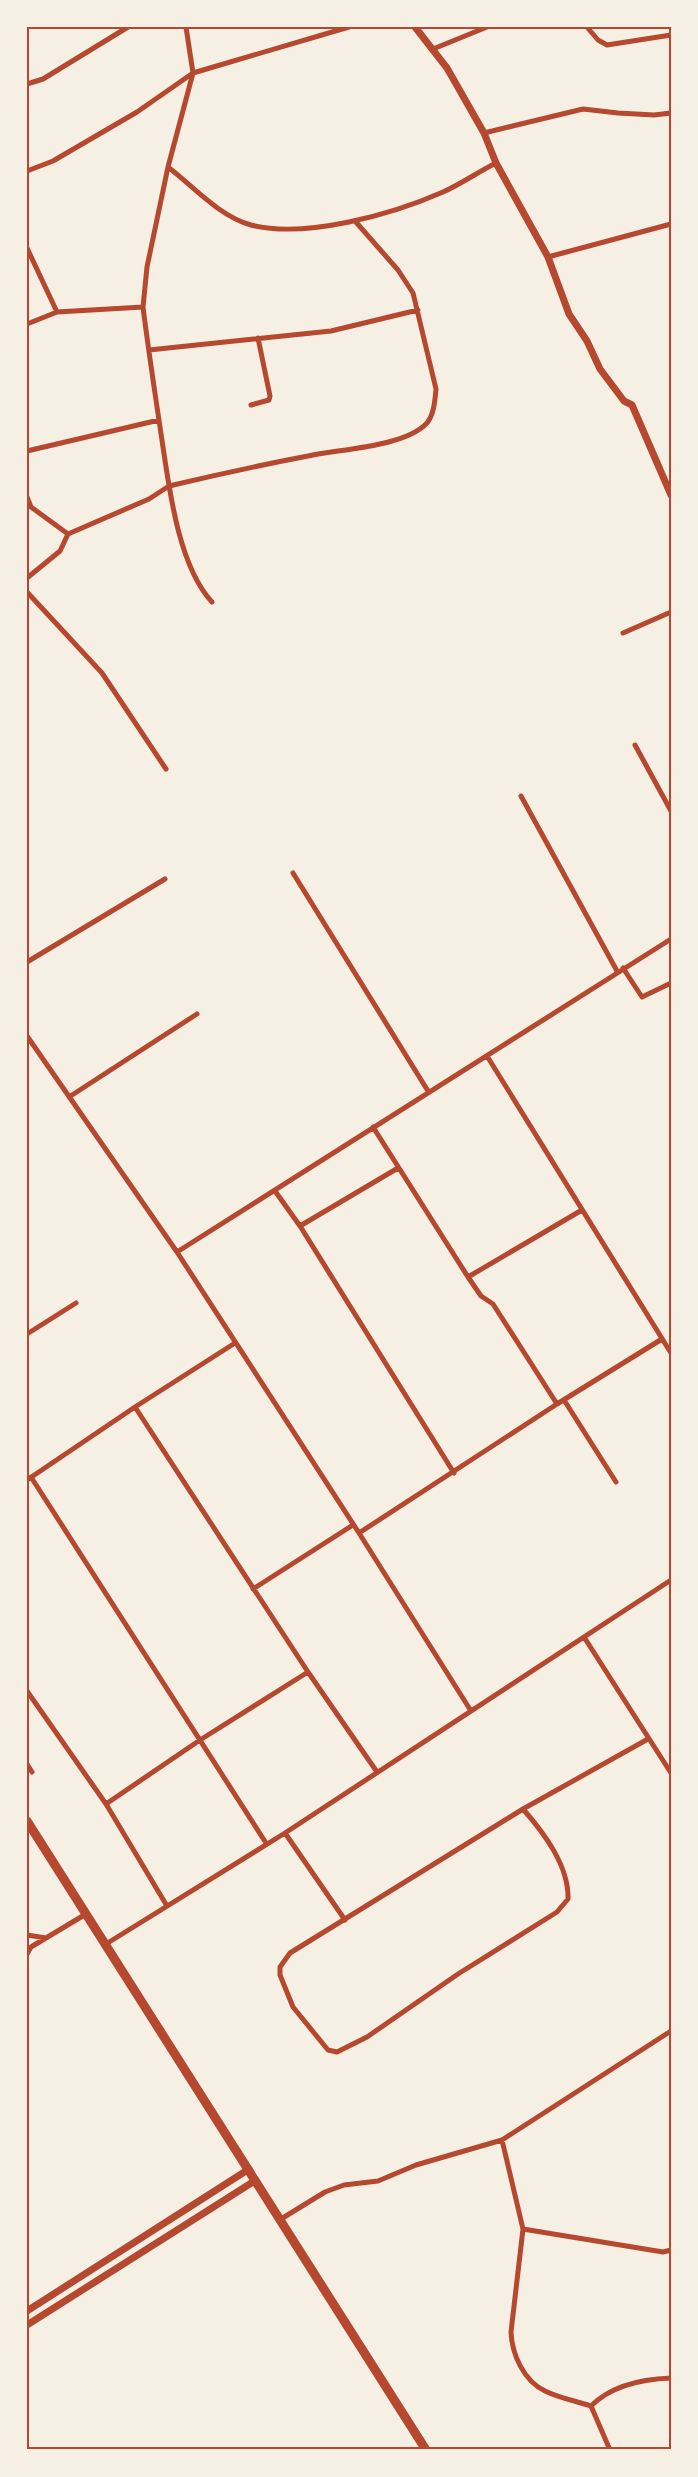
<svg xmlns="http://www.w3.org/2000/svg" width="698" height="2477" viewBox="0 0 698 2477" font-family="Rubik,sans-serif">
	<rect width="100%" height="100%" fill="#f6efe4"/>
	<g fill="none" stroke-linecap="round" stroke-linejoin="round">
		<!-- minor -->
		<path stroke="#b5482f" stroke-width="5" d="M 587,27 L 598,40 L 607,45 L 671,35
			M 433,49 L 487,27
			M 27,84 L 43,79 L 128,27
			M 484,133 L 583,109 L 618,113 L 654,115 L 671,113
			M 168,167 C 194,187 219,216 251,225 C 306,239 393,214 443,192 C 461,184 478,172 496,163
			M 27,171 L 53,161 L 137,112 L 193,73 L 349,27
			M 27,248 L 57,312
			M 548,257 L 671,224
			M 143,307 C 148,347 154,387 160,427 C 168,478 176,563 212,602
			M 27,324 L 57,312 L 143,307 L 147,267 L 168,167 L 193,73 L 186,27
			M 149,350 L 331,331 L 418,310
			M 251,405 L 269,400 L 270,396 L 258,338
			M 27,451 L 159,420
			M 27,497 L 31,507 L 68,534
			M 27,578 L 60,551 L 68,534 L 149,499 L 169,486 C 215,475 261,465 308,456 C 340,449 403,447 426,424 C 434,416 435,400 436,389 L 413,293 L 398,270 L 355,221
			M 27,592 L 102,673 L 166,769
			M 623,633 L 671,612
			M 635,745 L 671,811
			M 521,796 L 617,971
			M 293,873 L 428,1091
			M 27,962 L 165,879
			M 623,968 L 642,997 L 671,983
			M 27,1036 L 177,1252 L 359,1533 L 471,1711
			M 487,1056 L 671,1353
			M 69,1097 L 197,1014
			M 373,1127 L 468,1277 L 481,1296 L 493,1304 L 557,1404
			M 275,1191 L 300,1226 L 454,1473
			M 300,1226 L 398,1168
			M 177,1252 L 671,939
			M 468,1277 L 582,1210
			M 27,1334 L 76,1303
			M 564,1400 L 616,1482
			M 135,1407 L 308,1672 L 377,1772
			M 31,1477 L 266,1843
			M 27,1480 L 135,1407 L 235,1343
			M 359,1533 L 557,1404 L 662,1339
			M 253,1589 L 353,1525
			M 584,1637 L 671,1773
			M 27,1691 L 106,1804 L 167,1906
			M 27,1764 L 32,1772
			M 106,1804 L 200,1740 L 308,1672
			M 523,1809 C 544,1833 569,1866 568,1899 L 557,1912 L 458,1974 L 367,2037 L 337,2052 L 328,2050 L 293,2007 L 280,1975 L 280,1967 L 290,1953 L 523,1809 L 648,1739
			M 285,1833 L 345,1920
			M 27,1935 L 46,1938
			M 106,1944 L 285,1833 L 671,1580
			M 27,1954 L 31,1947 L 86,1914
			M 502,2140 L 523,2229 L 511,2332 C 512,2355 524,2381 545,2391 C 559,2398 576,2401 591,2406 L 610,2450
			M 281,2219 L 325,2192 L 344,2185 L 378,2181 L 416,2165 L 502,2140 L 671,2031
			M 523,2229 L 663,2252 L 671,2250
			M 591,2406 C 611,2386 643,2379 671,2378"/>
		<!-- tertiary -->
		<path stroke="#b5482f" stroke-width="7" d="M 415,27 L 447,68 L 484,133 L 496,163 L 548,257 L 569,314 L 587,341 L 600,369 L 624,401 L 632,405 L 671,495
			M 27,2311 L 249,2169
			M 27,2325 L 256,2180"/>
		<!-- trunk -->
		<path stroke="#b5482f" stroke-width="9" d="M 27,1821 L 426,2450"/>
	</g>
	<!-- border -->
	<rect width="698" height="2477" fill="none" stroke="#f6efe4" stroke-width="57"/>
	<rect x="28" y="28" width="642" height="2420" fill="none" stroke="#b5482f" stroke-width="2"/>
</svg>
